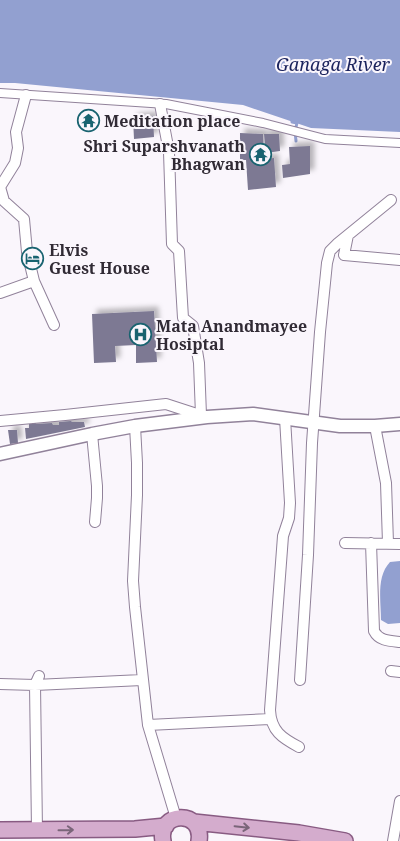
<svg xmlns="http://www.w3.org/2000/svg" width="400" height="841" viewBox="0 0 400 841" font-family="'Noto Serif',serif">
	<defs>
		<filter id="shadow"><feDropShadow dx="4.5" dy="-4.5" stdDeviation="2.5" flood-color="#0004"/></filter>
	</defs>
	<rect width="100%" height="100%" fill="#faf6fc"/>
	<!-- water -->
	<path fill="#92a0d0" d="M 0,0 L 400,0 L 400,132 L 311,128 L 243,105 L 15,83 L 0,83 Z
		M 400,561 L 400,623 L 388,624 L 381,620 C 381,601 376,577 390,562 Z"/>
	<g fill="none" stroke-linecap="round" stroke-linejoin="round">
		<!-- stream -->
		<path stroke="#92a0d0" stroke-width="3" d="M 292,118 L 292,122 L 297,123 L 295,131 L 296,141"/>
	</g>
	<!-- building -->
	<path fill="#7d7993" filter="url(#shadow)" d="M 153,116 L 154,137 L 134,139 L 133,118 Z
		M 240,133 L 263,134 L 264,159 L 274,158 L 276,187 L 248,190 L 246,160 L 240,160 Z
		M 264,134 L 279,134 L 280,151 L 266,153 Z
		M 310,146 L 310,174 L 283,178 L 282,165 L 290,164 L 289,147 Z
		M 154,311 L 157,362 L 136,363 L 136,345 L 115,346 L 116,362 L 94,363 L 92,314 Z
		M 71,421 L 72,422 L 84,422 L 85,427 L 26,439 L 25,428 L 29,428 L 29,422 L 35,422 L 36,424 L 52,423 L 53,425 L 59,425 L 59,422 Z
		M 8,430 L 17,430 L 18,443 L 10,444 Z"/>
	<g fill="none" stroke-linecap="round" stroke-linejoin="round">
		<defs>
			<path id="pedestrian" d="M 0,93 L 166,104 L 263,123 L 325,139 L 400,143"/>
			<path id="minor" d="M 160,104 L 169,152 L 172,244 L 179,251 L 183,318 L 193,326 L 199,363 L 201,415
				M 348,235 L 344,255 L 400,260
				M 34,281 L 54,325
				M 0,293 L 34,281 L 27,252 L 24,219 L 4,201 L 0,187 L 15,163 L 18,148 L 16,132 L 26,95
				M 285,418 L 290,503 L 289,518 L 283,536 L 270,710 C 271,731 282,738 299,747
				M 0,421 L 65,415 L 166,404 L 206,417
				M 135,426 L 137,463 L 137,495 L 133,581 L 135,607 L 148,725 L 176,818
				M 375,426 L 386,483 L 388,543
				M 92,434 L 97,486 L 97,498 L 95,522
				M 345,543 L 400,544
				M 371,543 L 374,631 C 379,641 390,641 400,642
				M 391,671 L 400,672
				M 300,680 L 308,555 L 312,443 L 320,332 L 327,263 L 330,251 L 337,244 L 391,200
				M 0,684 L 35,685 L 142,680
				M 148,725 L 270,719
				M 37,830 L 35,685 L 39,676
				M 393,841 L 400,801"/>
			<path id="tertiary" d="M 0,454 L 92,434 L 135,426 L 207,417 L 253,414 L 340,426 L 375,426 L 400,424"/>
			<path id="primary" d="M 194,822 L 299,833 L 345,841
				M 0,830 L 135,829 L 166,826
				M 163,841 C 157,811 204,809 199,841"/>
		</defs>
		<!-- pedestrian casing -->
		<use href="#pedestrian" stroke="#91829a" stroke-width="10"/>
		<!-- minor casing -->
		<use href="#minor" stroke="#91829a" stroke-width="12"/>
		<!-- tertiary casing -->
		<use href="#tertiary" stroke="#91829a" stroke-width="15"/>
		<!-- primary casing -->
		<use href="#primary" stroke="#885b82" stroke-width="18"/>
		<!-- pedestrian -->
		<use href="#pedestrian" stroke="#fff" stroke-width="8"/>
		<!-- minor -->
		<use href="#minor" stroke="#fff" stroke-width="10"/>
		<!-- tertiary -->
		<use href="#tertiary" stroke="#fff" stroke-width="12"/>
		<!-- primary -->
		<use href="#primary" stroke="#d4accd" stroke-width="15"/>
	</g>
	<!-- one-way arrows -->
	<defs><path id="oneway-shaft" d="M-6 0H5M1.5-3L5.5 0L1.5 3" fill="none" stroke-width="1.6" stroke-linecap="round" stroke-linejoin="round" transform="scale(1.25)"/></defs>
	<g stroke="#7a6579">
		<use href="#oneway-shaft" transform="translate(242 827) rotate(6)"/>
		<use href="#oneway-shaft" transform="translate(66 830) rotate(-1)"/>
	</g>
	<!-- icons -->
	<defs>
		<symbol id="temple-ring" viewBox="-11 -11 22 22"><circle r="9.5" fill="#faf6fc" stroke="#196370" stroke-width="1.5"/><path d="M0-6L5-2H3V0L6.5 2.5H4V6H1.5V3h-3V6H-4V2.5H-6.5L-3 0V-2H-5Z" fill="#196370"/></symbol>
		<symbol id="hotel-ring" viewBox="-11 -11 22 22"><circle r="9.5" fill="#faf6fc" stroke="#196370" stroke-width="1.5"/><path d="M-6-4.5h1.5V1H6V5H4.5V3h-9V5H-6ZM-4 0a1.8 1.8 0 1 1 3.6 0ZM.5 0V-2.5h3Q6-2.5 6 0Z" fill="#196370"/></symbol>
		<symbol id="hospital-ring" viewBox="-11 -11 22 22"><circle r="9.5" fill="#faf6fc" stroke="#196370" stroke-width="1.5"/><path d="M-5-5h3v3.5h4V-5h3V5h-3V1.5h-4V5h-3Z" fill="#196370"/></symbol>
	</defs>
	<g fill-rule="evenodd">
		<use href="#temple-ring" x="76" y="108" width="25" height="25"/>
		<use href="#temple-ring" x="248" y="142" width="25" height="25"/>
		<use href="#hotel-ring" x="20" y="246" width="25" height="25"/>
		<use href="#hospital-ring" x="128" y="322" width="25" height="25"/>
	</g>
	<g text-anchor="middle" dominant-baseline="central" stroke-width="4" stroke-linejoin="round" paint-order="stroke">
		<!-- poi labels -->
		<g font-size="16" font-weight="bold" fill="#312b35" stroke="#faf6fc" text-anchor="start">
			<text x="104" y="121">Meditation place</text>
			<text x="245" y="146" text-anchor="end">Shri Suparshvanath<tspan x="245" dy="18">Bhagwan</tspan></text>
			<text x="49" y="250">Elvis<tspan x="49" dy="18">Guest House</tspan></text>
			<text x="156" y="326">Mata Anandmayee<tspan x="156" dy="18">Hosiptal</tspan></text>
		</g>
		<!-- water labels -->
		<g font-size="18" font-style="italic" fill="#1b235d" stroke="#faf6fc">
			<text x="333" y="64">Ganaga River</text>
		</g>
	</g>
</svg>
